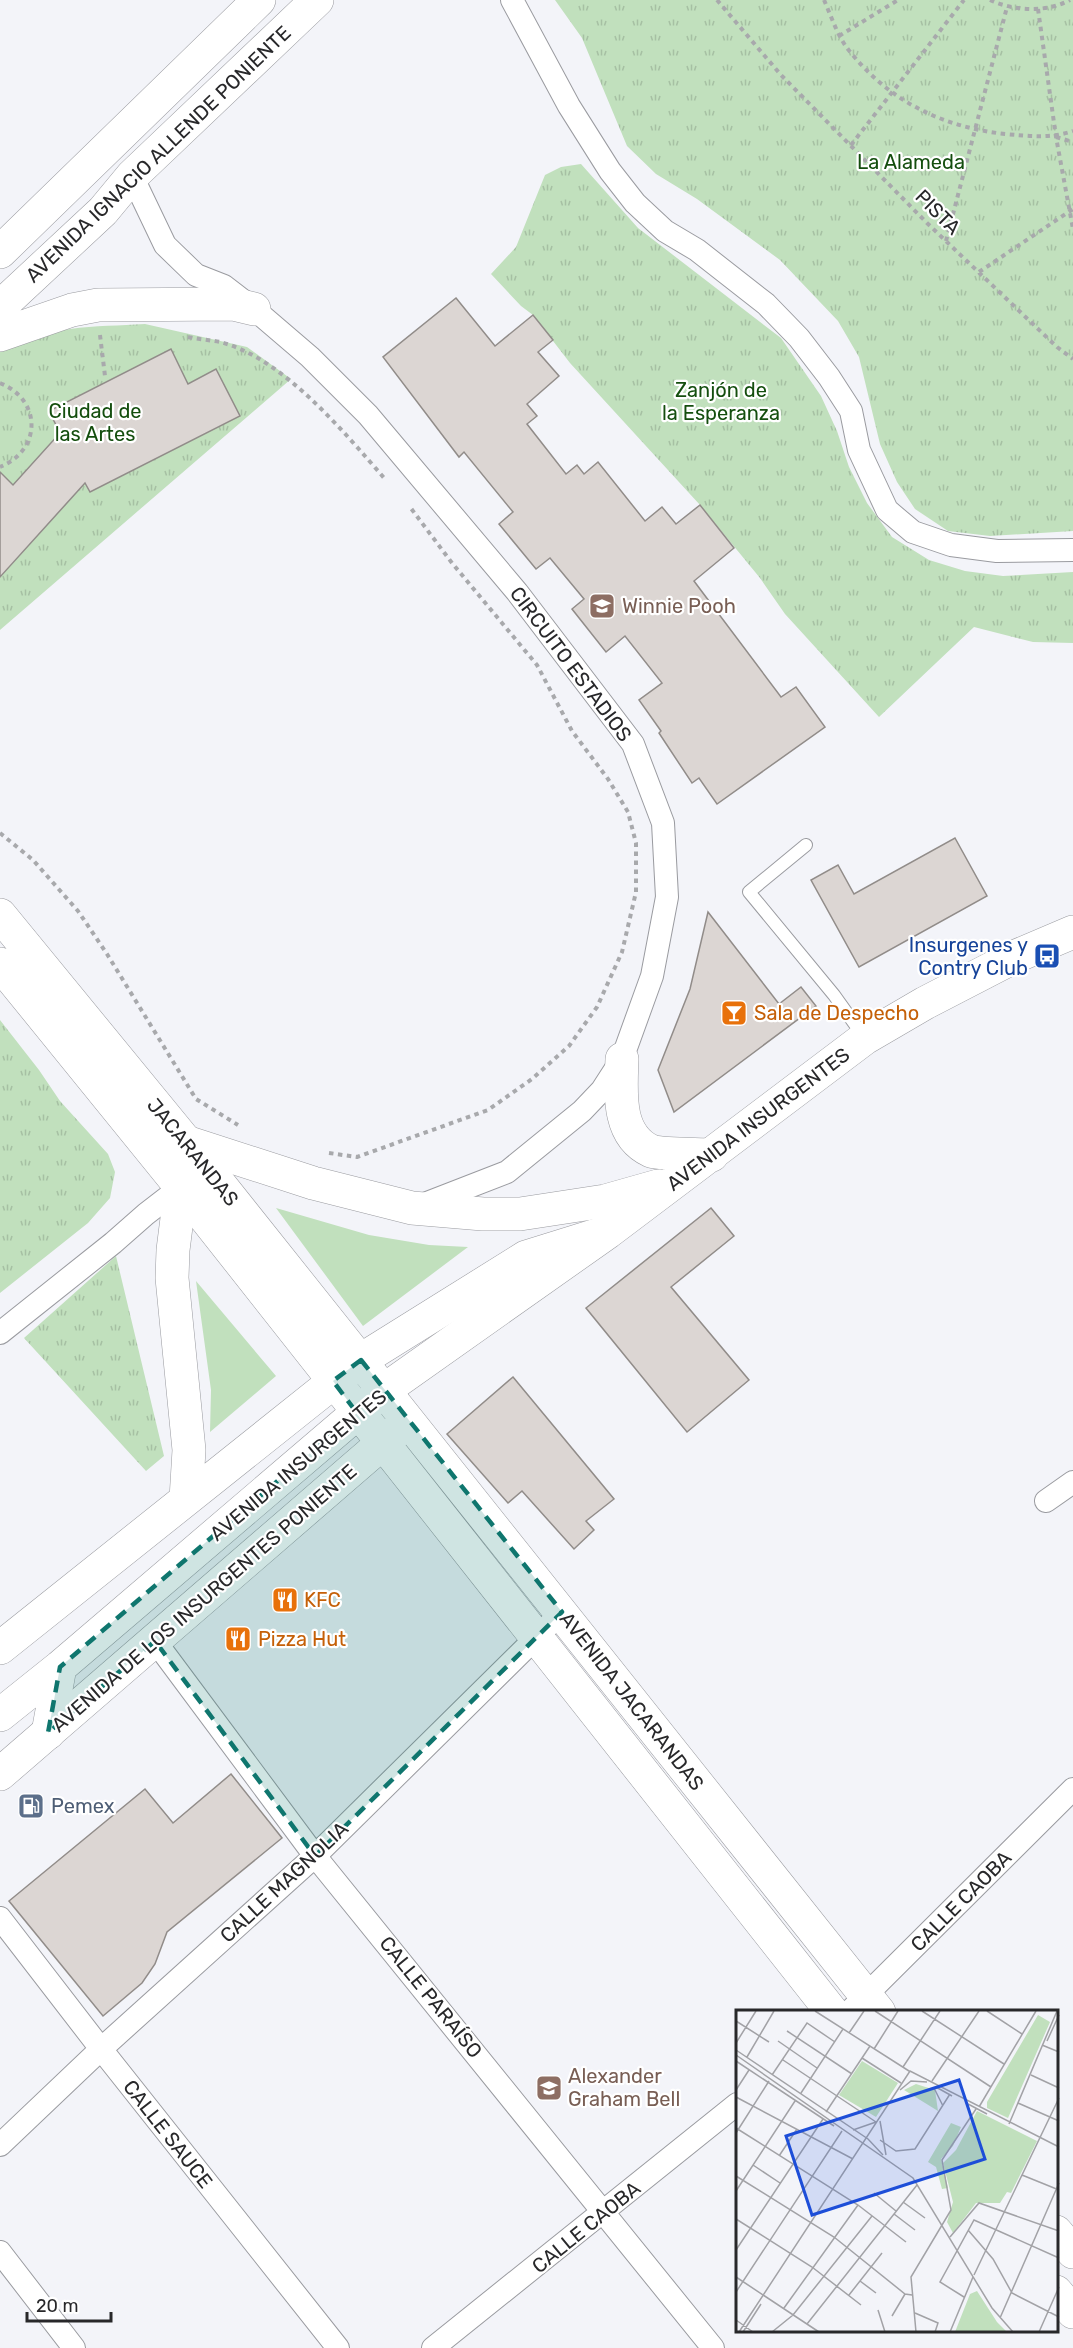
<svg xmlns="http://www.w3.org/2000/svg" width="1073" height="2348" viewBox="0 0 1073 2348" font-family="Rubik,sans-serif">
	<defs>
		<pattern id="park-tufts" width="24" height="20" patternUnits="userSpaceOnUse" patternTransform="scale(1.5)"><rect width="24" height="20" fill="#c1e0bd"/><path d="M3 7l-1-3M5 7V3M7 7l1-3M15 17l-1-3M17 17v-4M19 17l1-3" fill="none" stroke="#a6c0a3"/></pattern>
	</defs>
	<rect width="100%" height="100%" fill="#f3f4f9"/>
	<!-- green -->
	<path fill="#c1e0bd" d="M 276,1208 L 369,1235 L 429,1245 L 468,1247 L 363,1326 Z
		M 196,1281 L 276,1376 L 210,1432 L 211,1390 Z"/>
	<!-- park -->
	<path fill="url(#park-tufts)" d="M 555,0 L 1073,0 L 1073,531 L 990,536 L 948,531 L 915,509 L 897,482 L 880,444 L 859,357 L 838,321 L 780,260 L 697,199 L 656,174 L 627,146 L 582,38 Z
		M 581,164 L 638,228 L 781,338 L 821,396 L 837,431 L 849,467 L 867,503 L 892,537 L 929,560 L 965,571 L 1003,576 L 1073,572 L 1073,643 L 1033,642 L 974,627 L 879,717 L 785,614 L 760,578 L 700,505 L 570,363 L 533,315 L 521,306 L 491,274 L 516,247 L 545,175 L 561,167 Z
		M 145,324 L 247,347 L 291,379 L 0,630 L 0,351 C 44,325 95,327 145,324 Z
		M 0,1020 L 39,1070 L 60,1101 L 108,1154 L 115,1172 L 110,1198 L 88,1223 L 0,1293 Z
		M 116,1256 L 164,1456 L 146,1471 L 24,1338 Z"/>
	<!-- building -->
	<path fill="#dcd6d3" stroke="#918c89" stroke-width="1.5" d="M 456,298 L 495,346 L 533,315 L 553,340 L 538,352 L 559,376 L 527,404 L 537,416 L 527,424 L 566,474 L 577,465 L 584,474 L 598,462 L 645,521 L 662,507 L 676,524 L 700,505 L 734,548 L 694,581 L 781,697 L 796,687 L 825,727 L 717,804 L 699,778 L 692,783 L 659,733 L 661,731 L 639,700 L 662,683 L 625,636 L 606,652 L 572,609 L 584,599 L 550,558 L 536,569 L 499,524 L 513,512 L 464,452 L 459,457 L 383,357 Z
		M 171,349 L 188,384 L 216,369 L 240,416 L 90,492 L 85,483 L 0,577 L 0,472 L 13,485 L 60,433 L 49,411 Z
		M 955,838 L 987,896 L 859,967 L 811,880 L 838,865 L 854,894 Z
		M 708,912 L 779,1004 L 801,987 L 816,1006 L 674,1112 L 658,1070 L 690,989 Z
		M 711,1208 L 734,1236 L 671,1287 L 749,1380 L 687,1432 L 586,1308 Z
		M 513,1377 L 614,1499 L 586,1521 L 594,1530 L 574,1549 L 522,1491 L 508,1503 L 447,1434 Z
		M 231,1774 L 282,1838 L 167,1932 L 155,1964 L 142,1983 L 103,2016 L 9,1901 L 145,1789 L 173,1823 Z"/>
	<g fill="none" stroke-linecap="round" stroke-linejoin="round">
		<defs>
			<path id="lane" d="M 806,845 L 749,892 L 834,995 L 864,1037"/>
			<path id="street" d="M 512,0 L 569,106 L 610,171 L 635,203 L 665,231 L 697,250 L 766,304 L 799,338 L 829,377 L 851,411 L 859,450 L 887,510 L 913,532 L 951,545 L 997,551 L 1073,550
				M 132,176 L 165,245 L 196,275 L 224,286 L 254,309 L 310,357 L 368,415 L 517,592 L 633,744 L 663,823 L 667,897 L 652,976 L 622,1059 L 602,1090 L 582,1111 L 507,1172 L 422,1205
				M 0,1333 L 113,1243 L 146,1214 L 181,1187
				M 1046,1501 L 1073,1482
				M 155,1641 L 315,1856 L 713,2348
				M 0,1918 L 101,2049 L 338,2348
				M 849,2012 L 1073,1789
				M 0,2145 L 101,2049 L 315,1856 L 562,1612
				M 0,2252 L 74,2348
				M 433,2348 L 737,2104"/>
			<path id="secondary" d="M 0,252 L 259,0
				M 0,307 L 103,211 L 132,176 L 317,0
				M 0,335 L 72,310 L 98,305 L 233,304 L 254,309
				M 0,915 L 186,1142 L 879,2012
				M 0,964 L 181,1187 L 832,2012
				M 1056,2232 L 1073,2252
				M 1056,2292 L 1073,2312"/>
			<path id="primary" d="M 181,1187 L 173,1250 L 172,1278 L 189,1450 L 186,1499
				M 0,1648 L 361,1360 L 526,1257 L 600,1234
				M 0,1774 L 407,1422"/>
			<path id="highway" d="M 622,1059 C 621,1091 616,1135 651,1151 C 662,1155 698,1154 712,1155
				M 186,1142 L 313,1183 L 412,1208 L 483,1214 L 520,1214 L 605,1201 L 658,1186
				M 0,1715 L 60,1667 L 383,1391 L 608,1232 L 865,1038 L 925,1003 L 1014,957 L 1073,932
				M 48,1733 L 60,1667"/>
		</defs>
		<!-- lane casing -->
		<use href="#lane" stroke="#9a9ba0" stroke-width="14"/>
		<!-- street casing -->
		<use href="#street" stroke="#9a9ba0" stroke-width="24"/>
		<!-- secondary casing -->
		<use href="#secondary" stroke="#9a9ba0" stroke-width="34"/>
		<!-- primary casing -->
		<use href="#primary" stroke="#9a9ba0" stroke-width="34"/>
		<!-- highway casing -->
		<use href="#highway" stroke="#9a9ba0" stroke-width="34"/>
		<!-- path -->
		<path stroke="#a8a9ac" stroke-width="4" stroke-dasharray="4.5 4.5" stroke-linecap="butt" d="M 717,0 L 781,75 L 927,223 L 1057,347 L 1073,359
			M 824,0 C 832,18 838,38 851,53 C 891,102 943,127 1005,134 C 1030,136 1049,139 1073,131
			M 990,0 C 1014,11 1046,13 1070,0
			M 1038,9 L 1056,137 L 1073,229
			M 839,36 L 898,0
			M 1056,137 L 1073,142
			M 851,145 L 964,0
			M 946,241 L 1007,7
			M 979,272 L 1073,209
			M 100,335 L 105,376
			M 188,337 C 198,339 209,340 220,342 C 283,358 343,431 385,479
			M 0,383 C 42,400 42,450 0,467
			M 0,833 L 33,860 L 78,911 L 107,954 L 196,1099 L 238,1125
			M 329,1153 L 357,1157 L 488,1110 L 532,1079 L 569,1046 L 597,1007 L 622,952 L 636,892 L 636,843 L 628,812 L 608,779 L 572,731 L 537,665 L 452,563 L 410,507"/>
		<!-- lane -->
		<use href="#lane" stroke="#fff" stroke-width="12"/>
		<!-- street -->
		<use href="#street" stroke="#fff" stroke-width="22"/>
		<!-- secondary -->
		<use href="#secondary" stroke="#fff" stroke-width="33"/>
		<!-- primary -->
		<use href="#primary" stroke="#fff" stroke-width="33"/>
		<!-- highway -->
		<use href="#highway" stroke="#fff" stroke-width="33"/>
	</g>
	<!-- marked area -->
	<path fill="#0f766e" fill-opacity="0.2" stroke="#0f766e" stroke-width="4.5" stroke-dasharray="12 8" stroke-linejoin="round" d="M 361,1360 L 562,1612 L 315,1856 L 155,1641 L 48,1733 L 60,1667 L 357,1413 L 333,1381 Z"/>
	<!-- icons -->
	<defs>
		<symbol id="school-square" viewBox="-11 -11 22 22"><rect x="-9" y="-9" width="18" height="18" rx="4" fill="#8d6e63" stroke="#fff"/><path d="M0-5L7-2L0 1L-7-2ZM-4 1L0 2.5L4 1V4Q0 6-4 4Z" fill="#fff"/></symbol>
		<symbol id="bus-square" viewBox="-11 -11 22 22"><rect x="-9" y="-9" width="18" height="18" rx="4" fill="#1a4fb4" stroke="#fff"/><path d="M-5-6H5V4H4V6H2V4H-2V6H-4V4H-5ZM-3.5-4V0h7V-4ZM-3.5 1.2v1.5H-2V1.2ZM2 1.2v1.5H3.5V1.2Z" fill="#fff"/></symbol>
		<symbol id="bar-square" viewBox="-11 -11 22 22"><rect x="-9" y="-9" width="18" height="18" rx="4" fill="#e8710a" stroke="#fff"/><path d="M-6-5H6L.8 .8V4.5H3.5V6h-7V4.5H-.8V.8Z" fill="#fff"/></symbol>
		<symbol id="restaurant-square" viewBox="-11 -11 22 22"><rect x="-9" y="-9" width="18" height="18" rx="4" fill="#e8710a" stroke="#fff"/><path d="M-5-6h1v4h1v-4h1v4h1v-4h1v5L-1.5 .5V6h-2V.5L-5-1ZM5-6V6H3V1.5H1.5Q1.5-4 5-6Z" fill="#fff"/></symbol>
		<symbol id="fuel-square" viewBox="-11 -11 22 22"><rect x="-9" y="-9" width="18" height="18" rx="4" fill="#5c6f8a" stroke="#fff"/><path d="M-5.5-6h7V0h2V4h1.3V-2.5L3-4.5l.8-.8L6-3V5H2.5V1h-1V6h-7ZM-4.2-4.7v3.2H.2V-4.7Z" fill="#fff"/></symbol>
	</defs>
	<g fill-rule="evenodd">
		<use href="#school-square" x="587" y="591" width="30" height="30"/>
		<use href="#bus-square" x="1032" y="941" width="30" height="30"/>
		<use href="#bar-square" x="719" y="998" width="30" height="30"/>
		<use href="#restaurant-square" x="270" y="1585" width="30" height="30"/>
		<use href="#restaurant-square" x="223" y="1624" width="30" height="30"/>
		<use href="#fuel-square" x="16" y="1791" width="30" height="30"/>
		<use href="#school-square" x="534" y="2073" width="30" height="30"/>
	</g>
	<g text-anchor="middle" dominant-baseline="central" stroke-width="4.5" stroke-linejoin="round" paint-order="stroke">
		<!-- street labels -->
		<g font-size="20" fill="#28282a" stroke="#fff">
			<text transform="translate(158 154) rotate(-44)">AVENIDA IGNACIO ALLENDE PONIENTE</text>
			<text transform="translate(938 212) rotate(45)">PISTA</text>
			<text transform="translate(571 664) rotate(53)">CIRCUITO ESTADIOS</text>
			<text transform="translate(758 1119) rotate(-37)">AVENIDA INSURGENTES</text>
			<text transform="translate(193 1152) rotate(51)">JACARANDAS</text>
			<text transform="translate(298 1465) rotate(-40)">AVENIDA INSURGENTES</text>
			<text transform="translate(204 1598) rotate(-41)">AVENIDA DE LOS INSURGENTES PONIENTE</text>
			<text transform="translate(632 1701) rotate(52)">AVENIDA JACARANDAS</text>
			<text transform="translate(284 1882) rotate(-43)">CALLE MAGNOLIA</text>
			<text transform="translate(961 1901) rotate(-45)">CALLE CAOBA</text>
			<text transform="translate(431 1997) rotate(51)">CALLE PARAÍSO</text>
			<text transform="translate(168 2134) rotate(52)">CALLE SAUCE</text>
			<text transform="translate(586 2227) rotate(-39)">CALLE CAOBA</text>
		</g>
		<!-- park labels -->
		<g font-size="20" fill="#144e0e" stroke="#fff">
			<text x="911" y="162">La Alameda</text>
			<text x="721" y="390">Zanjón de<tspan x="721" dy="23">la Esperanza</tspan></text>
			<text x="95" y="411">Ciudad de<tspan x="95" dy="23">las Artes</tspan></text>
		</g>
		<!-- education labels -->
		<g font-size="20" fill="#785e54" stroke="#fff" text-anchor="start">
			<text x="622" y="606">Winnie Pooh</text>
			<text x="568" y="2076">Alexander<tspan x="568" dy="23">Graham Bell</tspan></text>
		</g>
		<!-- transit labels -->
		<g font-size="20" fill="#164399" stroke="#fff" text-anchor="end">
			<text x="1028" y="945">Insurgenes y<tspan x="1028" dy="23">Contry Club</tspan></text>
		</g>
		<!-- food labels -->
		<g font-size="20" fill="#c56008" stroke="#fff" text-anchor="start">
			<text x="754" y="1013">Sala de Despecho</text>
			<text x="304" y="1600">KFC</text>
			<text x="258" y="1639">Pizza Hut</text>
		</g>
		<!-- service labels -->
		<g font-size="20" fill="#4e5e75" stroke="#fff" text-anchor="start">
			<text x="51" y="1806">Pemex</text>
		</g>
	</g>
	<!-- overview -->
	<g transform="translate(736 2010)">
		<rect width="322" height="322" fill="#f3f4f9"/>
		<path d="M 302,5 L 314,12 L 272,108 L 251,98 L 251,92 ZM 126,51 L 162,73 L 140,107 L 103,85 ZM 180,74 L 199,80 L 202,101 L 168,80 ZM 241,101 L 301,131 L 275,183 L 271,182 L 264,193 L 240,193 L 217,223 L 211,212 L 217,192 L 207,153 L 220,140 ZM 215,113 L 225,117 L 217,136 L 205,149 L 212,178 L 206,179 L 200,157 L 192,152 ZM 241,281 L 261,312 L 271,322 L 219,322 L 234,284 Z" fill="#c1e0bd"/>
		<path fill="none" stroke="#a2a2a6" stroke-width="1.5" d="M 79,1 L 173,61M 139,1 L 255,77M 186,1 L 268,54M 251,1 L 286,24M 0,11 L 33,32M 51,21 L 116,64M 113,23 L 128,1M 42,31 L 81,58M 311,31 L 323,5M 0,33 L 20,1M 306,35 L 323,42M 138,39 L 162,1M 0,40 L 132,129 L 147,145M 0,45 L 177,168 L 256,298 L 277,322M 11,47 L 38,1M 126,48 L 165,73M 47,50 L 140,112M 0,51 L 98,116M 167,57 L 204,1M 36,65 L 71,13 L 99,32M 295,65 L 323,78M 196,71 L 243,1M 200,77 L 216,86M 198,78 L 207,96M 0,80 L 13,60M 164,80 L 175,71 L 191,72M 65,83 L 107,19M 0,87 L 117,149M 282,93 L 323,111M 232,94 L 251,104M 243,97 L 300,1M 90,102 L 134,36M 144,111 L 150,145M 273,114 L 321,1M 0,118 L 122,195 L 170,232M 117,120 L 140,112M 0,123 L 33,71M 144,130 L 160,141 L 179,139 L 214,84M 43,146 L 61,119M 17,155 L 44,173M 286,165 L 323,180M 0,166 L 98,227 L 169,284 L 176,285M 0,181 L 59,91M 138,183 L 160,201M 167,192 L 189,208M 158,204 L 179,220M 0,209 L 76,257 L 125,295M 232,220 L 257,249 L 276,283 L 323,307M 214,227 L 243,193 L 323,221M 0,240 L 87,109M 238,265 L 323,88M 0,267 L 83,322M 124,271 L 140,283M 0,282 L 106,121M 113,285 L 146,243M 228,287 L 204,272 L 238,210 L 323,248M 48,298 L 122,195M 142,300 L 149,322M 179,303 L 202,313 L 199,322M 156,306 L 169,284M 264,308 L 323,173M 0,310 L 17,322M 71,314 L 181,175M 3,322 L 174,61 L 323,137M 7,322 L 25,294M 36,322 L 57,305 L 136,206M 180,322 L 175,267 L 215,200 L 206,150 L 240,99M 214,322 L 237,267M 303,322 L 323,277"/>
		<path fill="#1d4ed8" fill-opacity="0.15" stroke="#1d4ed8" stroke-width="3" d="M 223,70 L 249,149 L 76,205 L 50,126 Z"/>
		<rect width="322" height="322" fill="none" stroke="#28282a" stroke-width="3"/>
	</g>
	<!-- scale -->
	<path d="M27 2312v9h84v-9" fill="none" stroke="#28282a" stroke-width="3"/>
	<text x="36" y="2312" font-size="18" fill="#28282a" stroke="#ffffff" stroke-width="4.5" paint-order="stroke">20 m</text>
</svg>
